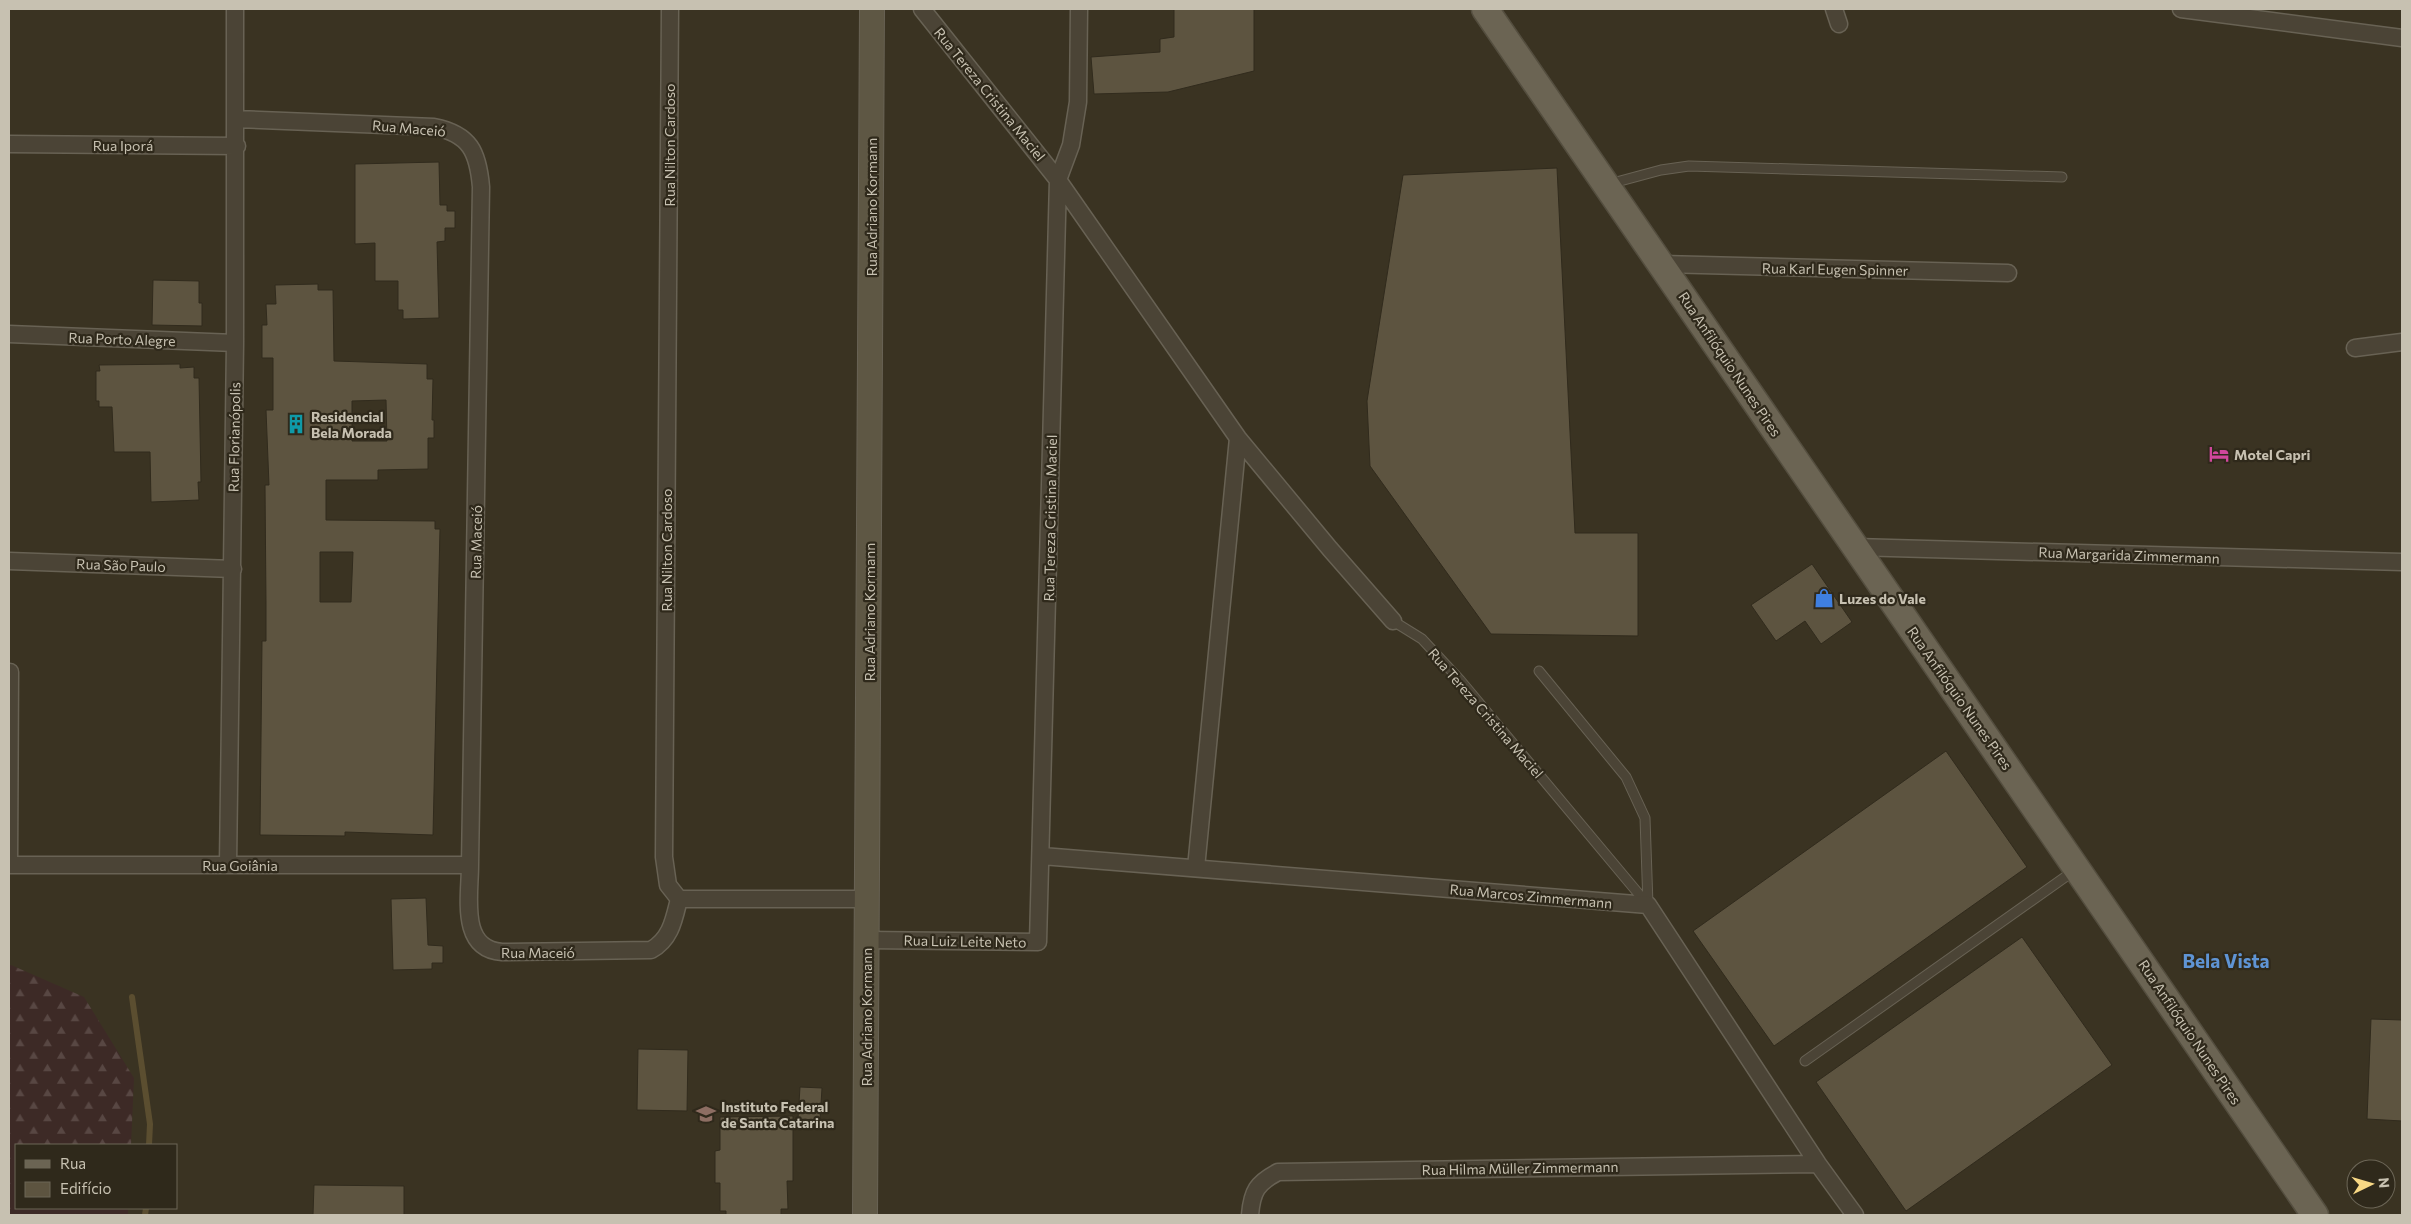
<svg xmlns="http://www.w3.org/2000/svg" width="2411" height="1224" viewBox="0 0 2411 1224" font-family="Commissioner,sans-serif">
	<defs>
		<pattern id="forest-firs" width="22" height="20" patternUnits="userSpaceOnUse" patternTransform="scale(1.25)"><rect width="22" height="20" fill="#3d2a26"/><path d="M5 1l3.5 6h-7zM16 11l3.5 6h-7z" fill="#584743"/></pattern>
	</defs>
	<rect width="100%" height="100%" fill="#3a3322"/>
	<!-- forest -->
	<path fill="url(#forest-firs)" d="M 11,965 L 84,997 L 134,1078 L 131,1145 L 16,1145 L 16,1208 L 128,1208 L 128,1215 L 9,1215 L 9,966 Z"/>
	<g fill="none" stroke-linecap="round" stroke-linejoin="round">
		<!-- stream -->
		<path stroke="#5b4e30" stroke-width="6" d="M 132,997 L 150,1124 L 149,1145
			M 145,1215 L 146,1208"/>
	</g>
	<!-- building -->
	<path fill="#5d5440" stroke="#312b1d" fill-rule="evenodd" d="M 1174,9 L 1254,9 L 1254,71 L 1168,92 L 1094,94 L 1091,57 L 1160,52 L 1160,39 L 1174,37 Z
		M 439,162 L 440,205 L 447,205 L 447,211 L 455,211 L 455,228 L 445,228 L 445,241 L 437,242 L 439,318 L 403,319 L 403,310 L 398,310 L 398,281 L 375,281 L 375,243 L 355,244 L 355,164 Z
		M 1557,168 L 1575,533 L 1638,533 L 1638,636 L 1491,634 L 1370,466 L 1367,401 L 1403,175 Z
		M 153,280 L 199,281 L 199,303 L 202,303 L 202,326 L 152,325 Z
		M 318,284 L 318,290 L 333,290 L 334,361 L 427,364 L 427,379 L 433,379 L 432,420 L 434,420 L 434,438 L 428,438 L 428,469 L 378,470 L 378,480 L 326,480 L 326,520 L 435,521 L 435,529 L 440,529 L 433,835 L 345,832 L 345,836 L 260,835 L 262,641 L 266,641 L 266,604 L 265,485 L 269,485 L 266,410 L 273,410 L 273,358 L 262,358 L 262,325 L 267,325 L 266,304 L 276,304 L 275,285 ZM 386,400 L 387,441 L 352,441 L 352,401 ZM 320,552 L 353,552 L 351,602 L 320,602 Z
		M 180,364 L 180,368 L 194,367 L 194,378 L 199,378 L 201,482 L 198,482 L 199,500 L 151,502 L 150,452 L 114,452 L 112,407 L 99,407 L 99,401 L 96,401 L 96,371 L 100,371 L 99,365 Z
		M 1812,564 L 1852,622 L 1821,644 L 1805,621 L 1776,641 L 1751,605 Z
		M 1946,751 L 2027,867 L 1774,1046 L 1693,931 Z
		M 426,898 L 428,945 L 443,946 L 443,963 L 432,963 L 432,969 L 393,970 L 391,899 Z
		M 2022,937 L 2112,1065 L 1906,1211 L 1816,1082 Z
		M 2371,1019 L 2402,1020 L 2402,1121 L 2367,1119 Z
		M 638,1049 L 688,1050 L 687,1111 L 637,1110 Z
		M 800,1087 L 822,1088 L 820,1120 L 798,1119 Z
		M 793,1116 L 793,1181 L 787,1181 L 788,1209 L 781,1209 L 781,1215 L 726,1215 L 726,1211 L 720,1211 L 720,1183 L 715,1183 L 715,1151 L 720,1150 L 720,1117 Z
		M 314,1185 L 404,1186 L 404,1215 L 313,1215 Z"/>
	<g fill="none" stroke-linecap="round" stroke-linejoin="round">
		<defs>
			<path id="lane" d="M 1609,184 L 1661,170 L 1689,166 L 2062,177
				M 1393,621 L 1422,639 L 1460,680 L 1648,905
				M 1539,671 L 1626,777 L 1645,818 L 1648,905
				M 1805,1061 L 2075,870"/>
			<path id="street" d="M 670,9 L 664,857 L 668,885 L 679,899
				M 922,9 L 1058,180 L 1238,438 L 1330,549 L 1393,621
				M 1834,9 L 1839,24
				M 2181,9 L 2402,38
				M 236,119 L 434,127 C 470,134 478,152 481,187 L 470,865 C 470,896 459,949 502,952 L 651,950 C 671,939 674,919 679,899
				M 9,144 L 237,146
				M 1662,264 L 2008,273
				M 9,334 L 235,343
				M 2355,348 L 2402,342
				M 1855,547 L 2402,562
				M 9,561 L 233,569
				M 1042,856 L 1648,905 L 1818,1164 L 1855,1215
				M 9,865 L 470,865
				M 9,865 L 10,672
				M 228,865 L 235,343 L 235,9
				M 1196,868 L 1238,438
				M 679,899 L 867,899
				M 867,940 L 1038,942 L 1058,180 L 1071,145 L 1078,102 L 1079,9
				M 1250,1215 C 1252,1191 1257,1183 1278,1172 L 1818,1164"/>
			<path id="secondary" d="M 865,1215 L 872,9"/>
			<path id="primary" d="M 1485,9 L 2315,1215"/>
		</defs>
		<!-- lane casing -->
		<use href="#lane" stroke="#686254" stroke-width="11"/>
		<!-- street casing -->
		<use href="#street" stroke="#686254" stroke-width="19"/>
		<!-- secondary casing -->
		<use href="#secondary" stroke="#686254" stroke-width="26"/>
		<!-- primary casing -->
		<use href="#primary" stroke="#544e3f" stroke-width="29"/>
		<!-- lane -->
		<use href="#lane" stroke="#4b4436" stroke-width="9"/>
		<!-- street -->
		<use href="#street" stroke="#4b4436" stroke-width="16"/>
		<!-- secondary -->
		<use href="#secondary" stroke="#5e5744" stroke-width="24"/>
		<!-- primary -->
		<use href="#primary" stroke="#6b6453" stroke-width="26"/>
	</g>
	<!-- icons -->
	<defs>
		<symbol id="building-bare" viewBox="-9 -9 18 18"><path d="M-4-6H4V6H1V3H-1V6H-4ZM-2.5-4.3h1.7v1.8h-1.7ZM.8-4.3h1.7v1.8H.8ZM-2.5-1h1.7V.8h-1.7ZM.8-1h1.7V.8H.8Z" fill="#0f9aa8" stroke="#2f291b" stroke-width="2.5" paint-order="stroke"/></symbol>
		<symbol id="hotel-bare" viewBox="-9 -9 18 18"><path d="M-6-4.5h1.5V1H6V5H4.5V3h-9V5H-6ZM-4 0a1.8 1.8 0 1 1 3.6 0ZM.5 0V-2.5h3Q6-2.5 6 0Z" fill="#d1479c" stroke="#2f291b" stroke-width="2.5" paint-order="stroke"/></symbol>
		<symbol id="shop-bare" viewBox="-9 -9 18 18"><path d="M-5-2.5h2.3a2.7 3.5 0 0 1 5.4 0H5L5.5 6h-11ZM-1.5-2.5h3a1.5 2.3 0 0 0-3 0Z" fill="#3f7fe0" stroke="#2f291b" stroke-width="2.5" paint-order="stroke"/></symbol>
		<symbol id="university-bare" viewBox="-9 -9 18 18"><path d="M0-5L7-2L0 1L-7-2ZM-4 1L0 2.5L4 1V4Q0 6-4 4Z" fill="#8d6e63" stroke="#2f291b" stroke-width="2.5" paint-order="stroke"/></symbol>
	</defs>
	<g fill-rule="evenodd">
		<use href="#building-bare" x="282" y="410" width="28" height="28"/>
		<use href="#hotel-bare" x="2205" y="440" width="28" height="28"/>
		<use href="#shop-bare" x="1810" y="584" width="28" height="28"/>
		<use href="#university-bare" x="692" y="1100" width="28" height="28"/>
	</g>
	<g text-anchor="middle" dominant-baseline="central" stroke-width="4.5" stroke-linejoin="round" paint-order="stroke">
		<!-- street labels -->
		<g font-size="14" fill="#c7c1b1" stroke="#2f291b">
			<text transform="translate(990 94) rotate(51)">Rua Tereza Cristina Maciel</text>
			<text transform="translate(409 128) rotate(5)">Rua Maceió</text>
			<text x="123" y="145">Rua Iporá</text>
			<text transform="translate(669 145) rotate(-90)">Rua Nilton Cardoso</text>
			<text transform="translate(871 207) rotate(-90)">Rua Adriano Kormann</text>
			<text transform="translate(1835 269) rotate(1)">Rua Karl Eugen Spinner</text>
			<text transform="translate(122 339) rotate(2)">Rua Porto Alegre</text>
			<text transform="translate(1730 364) rotate(56)">Rua Anfilóquio Nunes Pires</text>
			<text transform="translate(234 437) rotate(-89)">Rua Florianópolis</text>
			<text transform="translate(1050 518) rotate(-89)">Rua Tereza Cristina Maciel</text>
			<text transform="translate(476 542) rotate(-89)">Rua Maceió</text>
			<text transform="translate(666 550) rotate(-90)">Rua Nilton Cardoso</text>
			<text transform="translate(2129 555) rotate(2)">Rua Margarida Zimmermann</text>
			<text transform="translate(121 565) rotate(2)">Rua São Paulo</text>
			<text transform="translate(869 612) rotate(-90)">Rua Adriano Kormann</text>
			<text transform="translate(1960 698) rotate(55)">Rua Anfilóquio Nunes Pires</text>
			<text transform="translate(1486 713) rotate(49)">Rua Tereza Cristina Maciel</text>
			<text x="240" y="865">Rua Goiânia</text>
			<text transform="translate(1531 896) rotate(5)">Rua Marcos Zimmermann</text>
			<text transform="translate(965 941) rotate(1)">Rua Luiz Leite Neto</text>
			<text x="538" y="952">Rua Maceió</text>
			<text transform="translate(866 1017) rotate(-90)">Rua Adriano Kormann</text>
			<text transform="translate(2190 1032) rotate(56)">Rua Anfilóquio Nunes Pires</text>
			<text transform="translate(1520 1168) rotate(-1)">Rua Hilma Müller Zimmermann</text>
		</g>
		<!-- poi labels -->
		<g font-size="14" font-weight="bold" fill="#c7c1b1" stroke="#2f291b" text-anchor="start">
			<text x="311" y="416">Residencial<tspan x="311" dy="16">Bela Morada</tspan></text>
			<text x="2234" y="454">Motel Capri</text>
			<text x="1839" y="598">Luzes do Vale</text>
			<text x="721" y="1106">Instituto Federal<tspan x="721" dy="16">de Santa Catarina</tspan></text>
		</g>
		<!-- district labels -->
		<g font-size="19" font-weight="bold" fill="#5f94d4" stroke="#2f291b">
			<text x="2226" y="960">Bela Vista</text>
		</g>
	</g>
	<!-- border -->
	<rect width="2411" height="1224" fill="none" stroke="#c7c1b1" stroke-width="20"/>
	<!-- legend -->
	<rect x="15" y="1144" width="162" height="65" fill="#2f291b" stroke="#6c6657"/>
	<rect x="25" y="1160" width="25" height="8" fill="#6b6453" stroke="#6c6657"/>
	<text x="60" y="1169" font-size="15" fill="#c7c1b1">Rua</text>
	<rect x="25" y="1182" width="25" height="15" fill="#5d5440" stroke="#6c6657"/>
	<text x="60" y="1194" font-size="15" fill="#c7c1b1">Edifício</text>
	<!-- north arrow -->
	<g transform="translate(2371 1184) rotate(85)"><circle r="24" fill="#2f291b" stroke="#6c6657"/>
	<path d="M0-4L9 19L0 12L-9 19Z" fill="#f8d885"/>
	<text y="-8" font-size="14" font-weight="bold" text-anchor="middle" fill="#c7c1b1">N</text>
	</g>
</svg>
